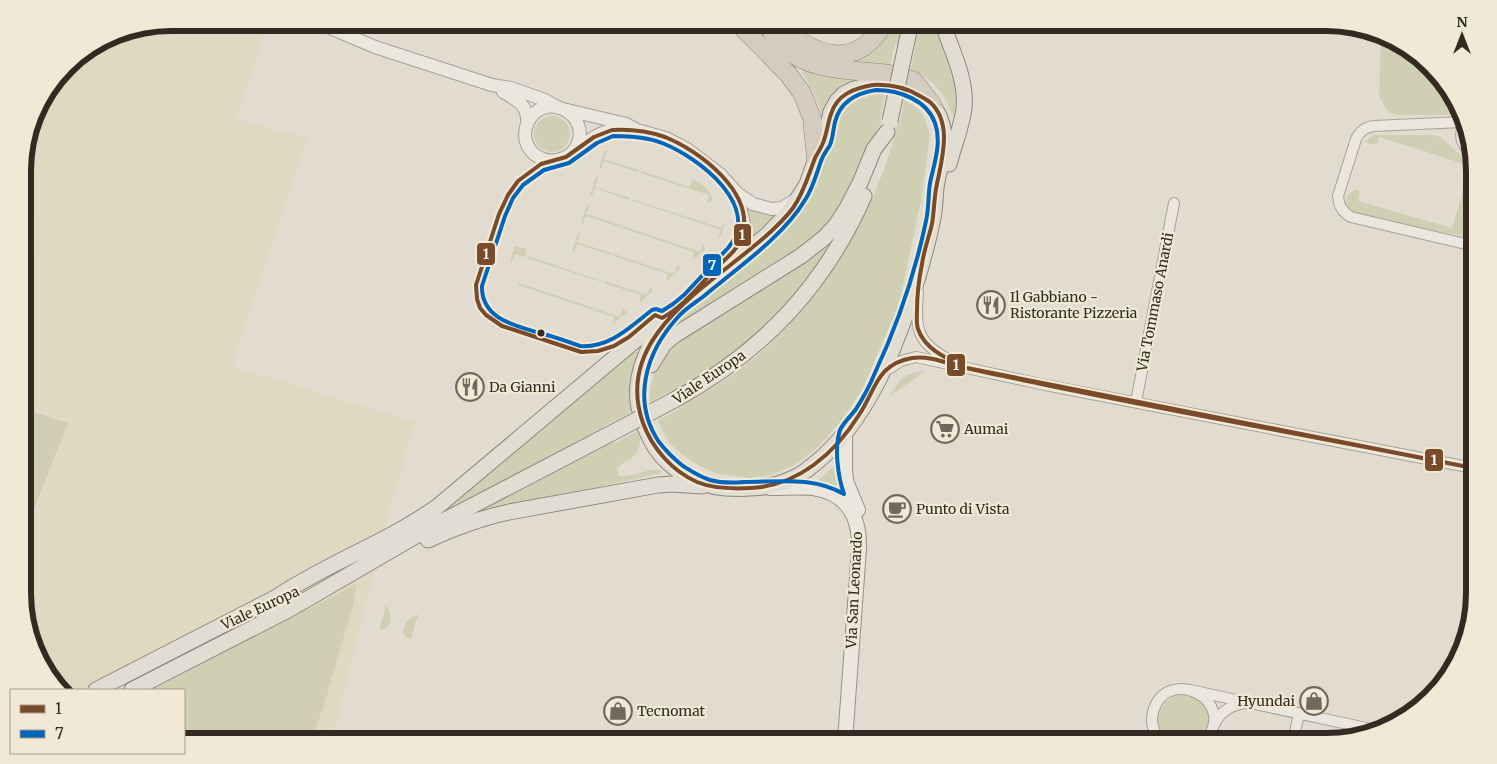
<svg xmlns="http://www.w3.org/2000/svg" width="1497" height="764" viewBox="0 0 1497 764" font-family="Merriweather,serif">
	<rect width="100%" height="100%" fill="#e1dccf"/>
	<!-- farmland -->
	<path fill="#dfd9c1" d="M 172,23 L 268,23 L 236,119 L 307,138 L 232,366 L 415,422 L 387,519 L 339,714 L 329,741 L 184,741 L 184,690 L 62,690 L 53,683 L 24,612 L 24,539 L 69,422 L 23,407 L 23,162 L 38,106 L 73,60 L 115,34 Z"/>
	<!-- green -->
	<path fill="#cfd0b3" d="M 891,23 L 903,23 L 898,43 L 895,43 L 890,66 L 840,60 Z
		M 920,23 L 936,23 C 947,53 958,81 957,114 L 954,116 L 952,115 C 945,93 932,78 911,70 L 915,47 L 914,46 Z
		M 1381,36 L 1392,38 L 1449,89 L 1457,112 L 1449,115 L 1396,115 L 1386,110 L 1379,95 Z
		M 802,70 L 823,75 L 855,79 L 856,81 L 833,95 L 829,100 L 822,114 L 813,91 L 802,73 Z
		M 866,93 L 885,94 L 880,119 L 882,120 L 848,196 L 819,236 L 671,331 L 669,328 L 675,323 L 769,245 L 794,220 L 812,195 L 821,173 L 827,153 L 835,118 L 847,99 Z
		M 904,100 L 914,106 L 921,112 L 926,122 L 930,135 L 921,201 L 899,303 L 894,316 L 862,390 L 841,421 L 816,449 L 794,465 L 771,475 L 749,478 L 719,474 L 706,469 L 691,461 L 670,444 L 663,432 L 658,420 L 681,408 L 680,406 C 792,351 868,243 898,123 L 900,123 Z
		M534 134a18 18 0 1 1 36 0a18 18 0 1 1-36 0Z
		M 1373,135 L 1433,135 L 1441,137 L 1472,166 L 1473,174 L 1472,176 L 1473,236 L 1471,237 L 1359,218 L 1347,208 L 1346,197 L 1355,189 L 1360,191 L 1358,201 L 1452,228 L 1470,166 L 1380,137 L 1376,145 L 1365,142 Z
		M 605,150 L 607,150 L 604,159 L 639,170 L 638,172 L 604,161 L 601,169 L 599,168 Z
		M 641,171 L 689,187 L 693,179 C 700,182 711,191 713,200 L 707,204 L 709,195 L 641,173 Z
		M 596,177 L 598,178 L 595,187 L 630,198 L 629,200 L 595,188 L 592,196 L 590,196 Z
		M 632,199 L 721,228 L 725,220 L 723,230 L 719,238 L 718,238 L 721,230 L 631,200 Z
		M 587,205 L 589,206 L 586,214 L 621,225 L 620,227 L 586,216 L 583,224 L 581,223 Z
		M 746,207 L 775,215 L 749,239 L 749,221 Z
		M 623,226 L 700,252 L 703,243 L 705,249 L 692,260 L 694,252 L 622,228 Z
		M 578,233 L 580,234 L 577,242 L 612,253 L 611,255 L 577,244 L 574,252 L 572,251 Z
		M 515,246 L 527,249 L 525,257 L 515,254 L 512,262 L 510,261 Z
		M 824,247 L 827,247 L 826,250 C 810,276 791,301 769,322 C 741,348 705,372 672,392 L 671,391 L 650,402 C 648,380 658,364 668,346 Z
		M 614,254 L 674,274 L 677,266 L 681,268 L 666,282 L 668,274 L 613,256 Z
		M 528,256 L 602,281 L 602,282 L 527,258 Z
		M 605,281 L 647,295 L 650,287 L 653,290 L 639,304 L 641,295 L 604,283 Z
		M 519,283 L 594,308 L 593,310 L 518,285 Z
		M 596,309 L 620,317 L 623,309 L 627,312 L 612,325 L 614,317 L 595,311 Z
		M 633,351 L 637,352 C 637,358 634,363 633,368 C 629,383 630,396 633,411 L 604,426 L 604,428 L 442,512 Z
		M 924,371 L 924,372 L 890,396 C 900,378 903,374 924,371 Z
		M 23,408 L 68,423 L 24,535 Z
		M 639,430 C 642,440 640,450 633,457 C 628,462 621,462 617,469 L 619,476 C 634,477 647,468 660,470 L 662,473 L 575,492 L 489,507 L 489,506 L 612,442 L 613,444 Z
		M 833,467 L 834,467 L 838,490 L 816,482 Z
		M 356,584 L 354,602 L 324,705 L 311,741 L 184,741 L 184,690 L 152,690 Z
		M 386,605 C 392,615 394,629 379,630 Z
		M 418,614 L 411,639 L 406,637 L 403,633 C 403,623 410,618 418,614 Z
		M 1182,694 C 1208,696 1219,725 1197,741 L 1169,741 C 1148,726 1158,699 1182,694 Z"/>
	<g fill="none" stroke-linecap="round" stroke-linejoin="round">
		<defs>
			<path id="minor" d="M 1462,122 L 1374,126 C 1365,127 1360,131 1356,139 L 1338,196 C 1339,206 1342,212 1351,217 L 1474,246
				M 1463,126 C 1458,139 1464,147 1473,155
				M 918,292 C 915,330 917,344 952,361
				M 882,373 L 901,361 L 916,357 L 1045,385 L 1468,467 L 1474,470
				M 1136,402 L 1174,203
				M 1190,690 L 1371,729
				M 1214,725 C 1220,711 1233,704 1248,703
				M 1161,741 C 1154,733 1150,723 1153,712 C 1166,664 1240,700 1205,741
				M 1293,741 L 1299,714"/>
			<path id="tertiary" d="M 316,22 L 375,47 L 492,85 L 511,88 L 545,100 L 559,108
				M 503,92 C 518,100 529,106 527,125
				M 563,109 L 626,124 L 637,130 L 666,138 L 687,149 L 720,174 L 737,193 L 753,204 L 772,209 L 782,208 L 797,199
				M 571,154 C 601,120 546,86 528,122 C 524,130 524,140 529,148 C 532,153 537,157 543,159 C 566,167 581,142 600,134 C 610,129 620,130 630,130
				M 705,280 L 721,262 L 737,247 L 742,237 L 744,224 L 737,193"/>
			<path id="secondary" d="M 845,434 L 845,469 L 846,481 L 858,510
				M 770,488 C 784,488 799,487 813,488 C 848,493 860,517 859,549 L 845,741"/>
			<path id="primary" d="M 942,22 C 951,49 967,79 964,108 C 962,126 954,145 949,164
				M 906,45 L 911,22
				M 651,365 L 664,344 L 675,335 L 801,256 L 824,238 L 836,225 L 847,208 L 860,183 L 874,149 L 887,132
				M 676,399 C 763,351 824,287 864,196
				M 639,408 C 634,383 643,357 656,335 C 661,327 668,321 673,313 L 768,234 L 790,211 L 807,184 L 817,156 L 824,142 L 831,112 L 837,101 L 844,94 L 854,89 L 872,85 L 887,85
				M 645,427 C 648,434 651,441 655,447 C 670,470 698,486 725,488 C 747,489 770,489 791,479 C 799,476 807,470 813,465 C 868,422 897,345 917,280 C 923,260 929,239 933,218 C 935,208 935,198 936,188 C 939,166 949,143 941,121 C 936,104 922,96 907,89
				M 428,540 C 454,528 480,518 509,512 L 658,485 L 672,484 L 702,486
				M 275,598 C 327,563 386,543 437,507 L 662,318 L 673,313
				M 96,690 L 275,598 L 284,595
				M 132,690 L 290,609 L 426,530 L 608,435"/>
			<path id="motorway" d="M 737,22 L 788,74 L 802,93 L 812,118 L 816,158
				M 766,22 C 771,30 776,39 782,45 C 808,73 854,69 889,74
				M 777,22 C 812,56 856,73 885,22
				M 909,79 L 914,81 L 932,104"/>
		</defs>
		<!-- minor casing -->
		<use href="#minor" stroke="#a7a198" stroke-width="12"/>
		<!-- tertiary casing -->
		<use href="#tertiary" stroke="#a7a198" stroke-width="14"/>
		<!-- secondary casing -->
		<use href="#secondary" stroke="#979188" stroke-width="16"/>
		<!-- primary casing -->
		<use href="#primary" stroke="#8c877e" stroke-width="17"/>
		<!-- motorway casing -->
		<use href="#motorway" stroke="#8c877e" stroke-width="19"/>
		<!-- minor -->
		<use href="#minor" stroke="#eae7e0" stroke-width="10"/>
		<!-- tertiary -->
		<use href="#tertiary" stroke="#eae7e0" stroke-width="12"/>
		<!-- secondary -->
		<use href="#secondary" stroke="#eae7e0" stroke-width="14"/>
		<!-- primary -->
		<use href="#primary" stroke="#e2ddd2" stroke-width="15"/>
		<!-- motorway -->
		<use href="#motorway" stroke="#d4ccc0" stroke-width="18"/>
		<defs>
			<path id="primary-bridge" d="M 890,121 L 906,45
				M 608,435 L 676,399"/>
		</defs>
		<!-- primary-bridge casing -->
		<use href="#primary-bridge" stroke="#8c877e" stroke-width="17" stroke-linecap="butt"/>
		<!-- primary-bridge -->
		<use href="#primary-bridge" stroke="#e2ddd2" stroke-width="15"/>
		<defs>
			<path id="bus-1" d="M 873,85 C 891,84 905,87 920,96 C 924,98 927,100 930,102 C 954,124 941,162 936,189 C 934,201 934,212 932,224 C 929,237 924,250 922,264 C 919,279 917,295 917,310 C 917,316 916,323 918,329 C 925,350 948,359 967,368 L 1468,467 C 1327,439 1186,414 1046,385 C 1019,379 992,374 966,368 C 949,364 929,355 912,358 C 877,364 876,389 859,415 C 835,453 798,486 751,488 C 733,489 714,489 697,482 C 672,471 652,448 643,423 C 607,322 744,272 793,208 C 804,192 808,176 815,158 C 818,152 822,147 824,140 C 827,132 828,122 831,114 C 837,94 855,88 873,85 Z
				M 612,130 C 630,129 648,131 665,137 C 700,151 756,193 742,237 C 738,250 724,260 715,269 C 698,287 684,306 662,318 L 655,315 L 629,337 L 614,346 L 598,351 L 581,352 L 502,326 L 486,315 L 480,308 L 477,299 L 476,285 L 499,214 L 508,195 L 518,181 L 541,164 L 566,157 L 594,137 Z"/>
			<path id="bus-2" d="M 876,90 C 899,90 927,100 935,123 C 942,143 934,164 930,183 C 928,196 929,208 926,221 C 915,274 897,326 874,375 C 869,387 863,398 856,409 C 851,416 844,422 840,430 C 834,448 838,477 844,494 C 812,476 779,482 744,482 C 733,483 721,483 710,480 C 700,477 691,471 683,466 C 674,459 666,451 659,442 C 631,400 646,352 678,317 C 685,309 695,303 704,296 C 737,268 783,237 805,200 C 813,188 816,175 821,161 C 823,155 827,150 830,145 C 833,138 833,130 835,122 C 840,102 856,93 876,90 Z
				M 613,136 C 630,136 647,137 662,143 C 698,157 763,206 728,248 L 684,295 L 673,304 L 662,311 L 656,309 L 652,310 C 630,327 610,348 580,346 C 568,342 556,337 543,334 C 517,326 481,320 482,286 L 505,216 L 513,198 L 523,185 L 544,170 L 569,163 L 597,143 Z"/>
		</defs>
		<!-- bus-1 casing -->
		<use href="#bus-1" stroke="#f1e9d6" stroke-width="8"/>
		<!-- bus-2 casing -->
		<use href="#bus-2" stroke="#f1e9d6" stroke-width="8"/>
		<!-- bus-1 -->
		<use href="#bus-1" stroke="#7a4b2a" stroke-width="4"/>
		<!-- bus-2 -->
		<use href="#bus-2" stroke="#0065bd" stroke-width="4"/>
	</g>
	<!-- icons -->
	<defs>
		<symbol id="restaurant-ring" viewBox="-11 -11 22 22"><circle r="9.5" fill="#f1e9d6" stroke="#71685e" stroke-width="1.5"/><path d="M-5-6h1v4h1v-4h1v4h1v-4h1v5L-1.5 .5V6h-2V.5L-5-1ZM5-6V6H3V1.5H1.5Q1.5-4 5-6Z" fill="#71685e"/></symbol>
		<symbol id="supermarket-ring" viewBox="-11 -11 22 22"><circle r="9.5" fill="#f1e9d6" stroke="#71685e" stroke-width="1.5"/><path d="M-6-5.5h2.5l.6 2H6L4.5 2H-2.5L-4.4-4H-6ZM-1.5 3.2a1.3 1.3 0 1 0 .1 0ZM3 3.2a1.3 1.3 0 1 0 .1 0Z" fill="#71685e"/></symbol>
		<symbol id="cafe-ring" viewBox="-11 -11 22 22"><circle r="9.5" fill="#f1e9d6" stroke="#71685e" stroke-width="1.5"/><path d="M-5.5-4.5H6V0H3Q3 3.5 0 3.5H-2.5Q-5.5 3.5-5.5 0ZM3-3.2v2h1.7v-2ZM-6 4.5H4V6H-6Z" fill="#71685e"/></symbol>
		<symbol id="shop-ring" viewBox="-11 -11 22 22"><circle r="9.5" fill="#f1e9d6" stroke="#71685e" stroke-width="1.5"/><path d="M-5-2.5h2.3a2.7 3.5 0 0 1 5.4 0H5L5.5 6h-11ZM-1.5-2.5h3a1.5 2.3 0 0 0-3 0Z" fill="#71685e"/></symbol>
	</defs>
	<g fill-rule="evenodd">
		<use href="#restaurant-ring" x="975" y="289" width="32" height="32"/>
		<use href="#restaurant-ring" x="454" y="371" width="32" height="32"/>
		<use href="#supermarket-ring" x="929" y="413" width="32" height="32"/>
		<use href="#cafe-ring" x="881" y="493" width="32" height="32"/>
		<use href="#shop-ring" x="1298" y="685" width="32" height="32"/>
		<use href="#shop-ring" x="602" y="695" width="32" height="32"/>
	</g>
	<!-- markers -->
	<circle fill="#352a21" stroke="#f1e9d6" stroke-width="2" cx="541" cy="333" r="4.5"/>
	<g text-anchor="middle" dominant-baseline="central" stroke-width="4.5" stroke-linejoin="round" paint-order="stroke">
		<!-- poi labels -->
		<g font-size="14" fill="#352a21" stroke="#f1e9d6" text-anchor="start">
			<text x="1010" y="297">Il Gabbiano -<tspan x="1010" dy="16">Ristorante Pizzeria</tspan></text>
			<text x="489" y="387">Da Gianni</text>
			<text x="964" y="429">Aumai</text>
			<text x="916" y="509">Punto di Vista</text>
			<text x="1295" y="701" text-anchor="end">Hyundai</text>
			<text x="637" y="711">Tecnomat</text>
		</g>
		<!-- street labels -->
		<g font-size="14" fill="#352a21" stroke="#f1e9d6">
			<text transform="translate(1155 302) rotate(-79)">Via Tommaso Anardi</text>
			<text transform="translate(709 377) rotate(-34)">Viale Europa</text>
			<text transform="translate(854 590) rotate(-87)">Via San Leonardo</text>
			<text transform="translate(260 608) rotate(-25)">Viale Europa</text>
		</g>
	</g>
	<!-- crop -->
	<path d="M0 0H1497V764H0ZM171 31H1326A140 140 0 0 1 1466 171V593A140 140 0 0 1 1326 733H171A140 140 0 0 1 31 593V171A140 140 0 0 1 171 31Z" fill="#f1e9d6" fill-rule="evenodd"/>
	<path fill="none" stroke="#352a21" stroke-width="6" d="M171 31H1326A140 140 0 0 1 1466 171V593A140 140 0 0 1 1326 733H171A140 140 0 0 1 31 593V171A140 140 0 0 1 171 31Z"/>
	<g stroke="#f1e9d6" stroke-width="2">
		<rect x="733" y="223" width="19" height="24" rx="5" fill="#7a4b2a"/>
		<rect x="476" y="242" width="20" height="24" rx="5" fill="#7a4b2a"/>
		<rect x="702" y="253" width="20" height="24" rx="5" fill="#0065bd"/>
		<rect x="946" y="353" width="20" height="24" rx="5" fill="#7a4b2a"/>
		<rect x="1424" y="448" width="20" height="24" rx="5" fill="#7a4b2a"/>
	</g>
	<g font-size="14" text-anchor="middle" font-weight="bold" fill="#fff">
		<text x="742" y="240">1</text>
		<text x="486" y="259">1</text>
		<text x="712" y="270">7</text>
		<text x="956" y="370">1</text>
		<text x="1434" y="465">1</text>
	</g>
	<!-- legend -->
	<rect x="10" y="689" width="175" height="65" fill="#f1e9d6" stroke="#a69d8e"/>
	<rect x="20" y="705" width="25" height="8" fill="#7a4b2a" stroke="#a69d8e"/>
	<text x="55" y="714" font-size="15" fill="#352a21">1</text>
	<rect x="20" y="730" width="25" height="8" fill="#0065bd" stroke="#a69d8e"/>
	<text x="55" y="739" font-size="15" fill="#352a21">7</text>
	<!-- north arrow -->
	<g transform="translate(1462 35)" stroke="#f1e9d6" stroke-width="4" paint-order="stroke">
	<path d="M0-4L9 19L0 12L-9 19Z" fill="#352a21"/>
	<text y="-8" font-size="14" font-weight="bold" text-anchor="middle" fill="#352a21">N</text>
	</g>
</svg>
